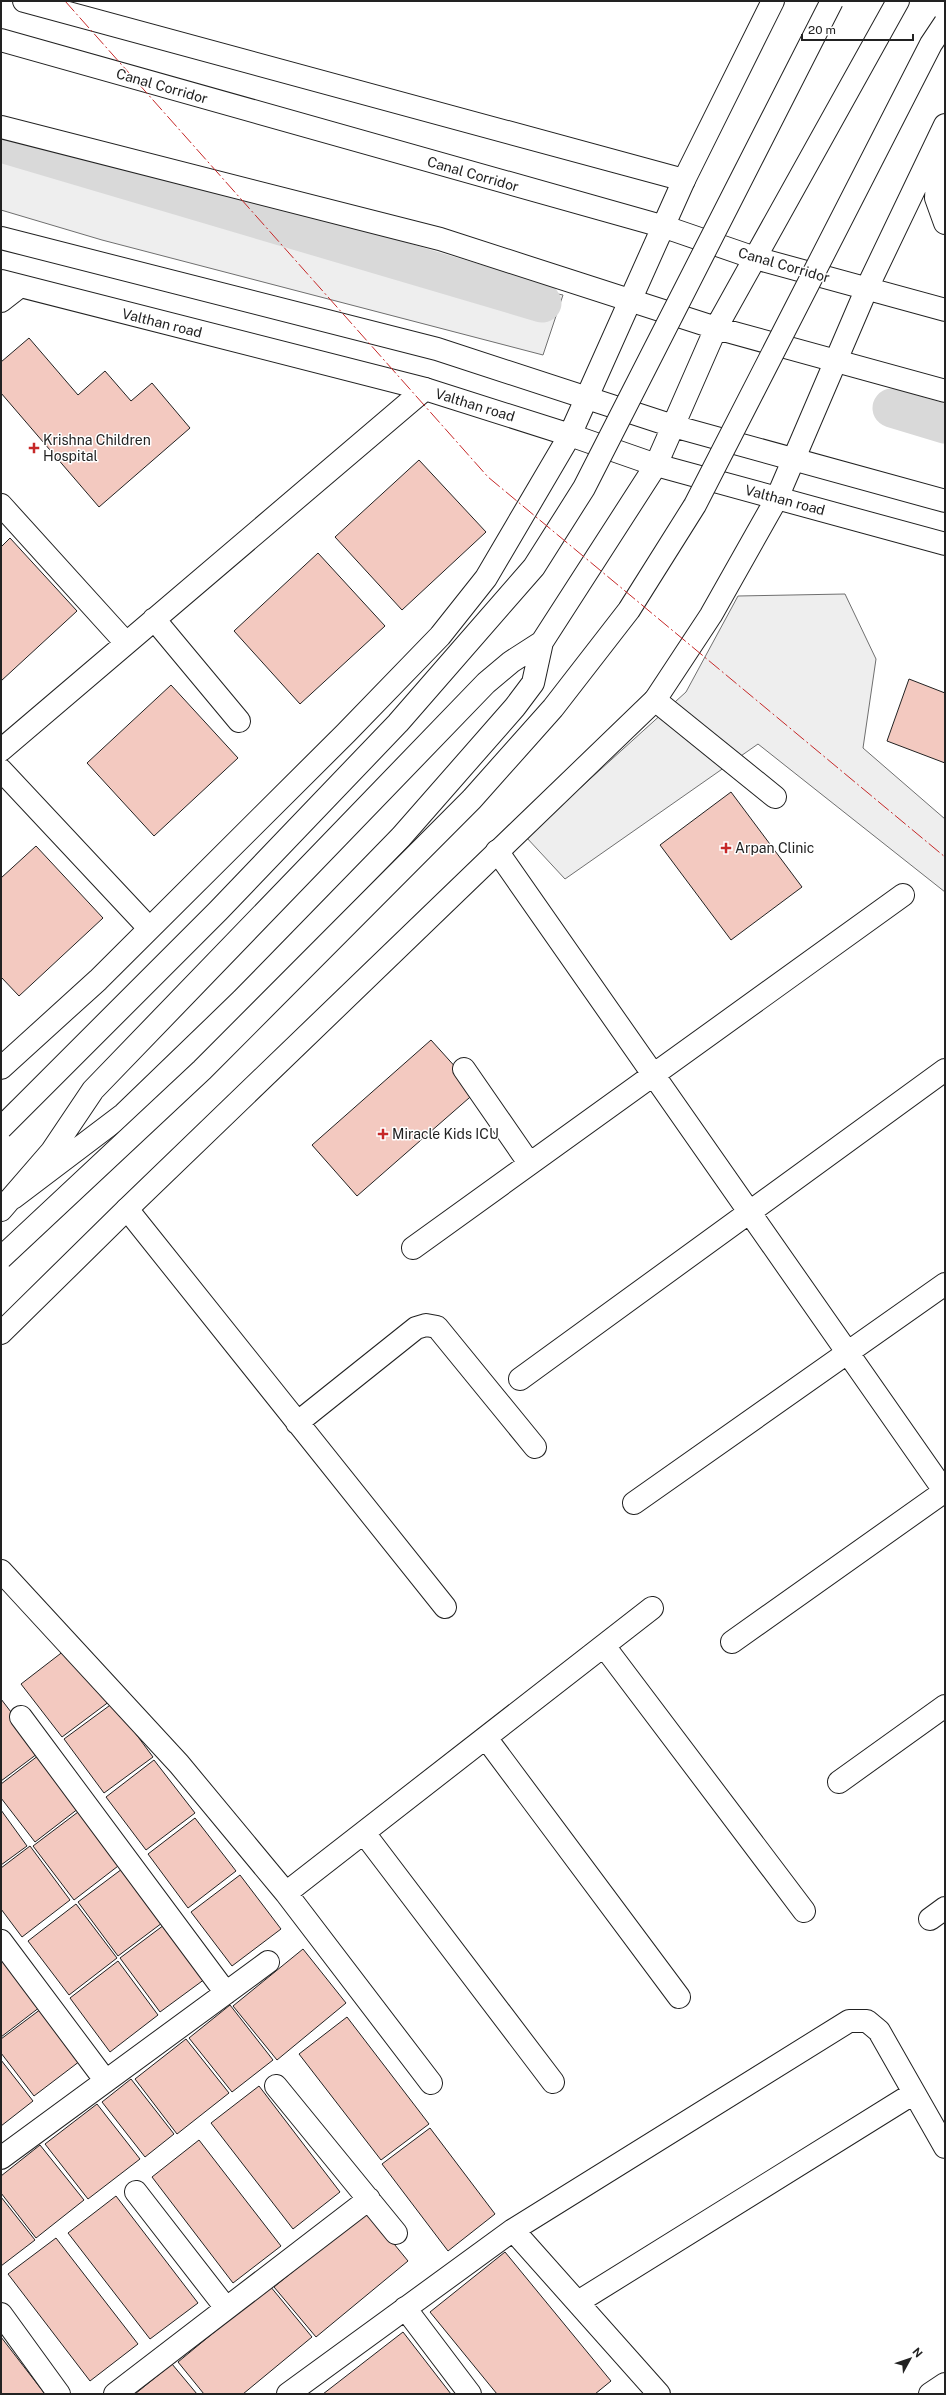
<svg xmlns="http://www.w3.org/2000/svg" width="946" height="2395" viewBox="0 0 946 2395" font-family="'Public Sans',sans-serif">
	<rect width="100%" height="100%" fill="#fff"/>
	<!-- green -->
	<path fill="#eee" stroke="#6f6f6f" d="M 1,162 L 309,244 L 563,295 L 543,355 L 102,240 L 1,210 Z
		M 845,594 L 876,659 L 863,748 L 945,819 L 945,892 L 758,744 L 565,879 L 526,837 L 686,692 L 738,596 Z"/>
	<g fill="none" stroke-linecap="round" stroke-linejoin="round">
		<!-- canal -->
		<path stroke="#d9d9d9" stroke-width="39" d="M 1,143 L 542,303
			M 892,408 L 945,424"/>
	</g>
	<!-- building -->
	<path fill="#f3c9c0" stroke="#222" d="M 29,338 L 78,395 L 105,371 L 131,401 L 152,383 L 190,428 L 99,507 L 1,393 L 1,362 Z
		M 419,460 L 486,532 L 402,610 L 335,537 Z
		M 10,538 L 77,611 L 1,681 L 1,547 Z
		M 318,553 L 385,626 L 300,704 L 234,631 Z
		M 909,679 L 945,693 L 945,763 L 887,741 Z
		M 171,685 L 238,758 L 154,836 L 87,763 Z
		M 731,792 L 802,887 L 731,940 L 660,845 Z
		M 36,846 L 103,918 L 19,996 L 1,977 L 1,878 Z
		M 431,1040 L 477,1091 L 357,1196 L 312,1145 Z
		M 69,1647 L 110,1701 L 62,1737 L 21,1684 Z
		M 1,1699 L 41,1751 L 1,1781 Z
		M 113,1703 L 153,1757 L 104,1793 L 64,1739 Z
		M 43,1752 L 83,1805 L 35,1842 L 1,1798 L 1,1784 Z
		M 154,1760 L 195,1813 L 146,1850 L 106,1797 Z
		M 82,1809 L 122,1863 L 74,1900 L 33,1846 Z
		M 1,1810 L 27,1846 L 1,1865 Z
		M 195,1818 L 236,1871 L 188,1908 L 148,1854 Z
		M 30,1846 L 70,1900 L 22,1937 L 1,1909 L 1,1868 Z
		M 126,1866 L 166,1920 L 118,1956 L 78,1902 Z
		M 240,1875 L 281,1929 L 232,1966 L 191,1912 Z
		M 76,1904 L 117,1958 L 69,1995 L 28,1941 Z
		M 168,1922 L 209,1976 L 160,2012 L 120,1958 Z
		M 303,1949 L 346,2003 L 277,2060 L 233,2006 Z
		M 1,1956 L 40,2007 L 1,2037 Z
		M 118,1961 L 158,2015 L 110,2052 L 70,1998 Z
		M 230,2005 L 273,2060 L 232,2092 L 189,2038 Z
		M 41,2009 L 80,2061 L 34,2096 L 1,2053 L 1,2039 Z
		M 347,2017 L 429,2124 L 381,2160 L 299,2054 Z
		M 186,2039 L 229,2093 L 177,2134 L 135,2079 Z
		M 1,2060 L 33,2101 L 1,2126 Z
		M 131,2079 L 174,2134 L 145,2157 L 102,2102 Z
		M 259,2086 L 340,2192 L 293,2229 L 211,2123 Z
		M 97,2104 L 140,2159 L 88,2199 L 45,2144 Z
		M 430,2128 L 495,2214 L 448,2251 L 382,2164 Z
		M 199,2140 L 281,2246 L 233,2283 L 152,2177 Z
		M 40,2145 L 84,2200 L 36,2238 L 1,2193 L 1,2176 Z
		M 116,2196 L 198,2303 L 150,2339 L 68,2233 Z
		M 1,2197 L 35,2240 L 1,2266 Z
		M 367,2211 L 408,2261 L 316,2337 L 274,2287 Z
		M 56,2238 L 138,2344 L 90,2381 L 8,2274 Z
		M 505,2252 L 611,2381 L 595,2394 L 497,2394 L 430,2312 Z
		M 270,2286 L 312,2337 L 243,2394 L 204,2394 L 178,2362 Z
		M 403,2332 L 451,2394 L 323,2394 Z
		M 1,2337 L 45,2394 L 1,2394 Z
		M 172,2364 L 197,2394 L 135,2394 Z"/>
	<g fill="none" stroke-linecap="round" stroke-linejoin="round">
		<defs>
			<path id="minor" d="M 24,1 L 684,180
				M 1,127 L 440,239 L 716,328 L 945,391
				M 1,238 L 437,349 L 673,426 L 945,501
				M 1,301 L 19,287
				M 1,505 L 126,643
				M 154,619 L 239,721
				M 655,700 L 775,797
				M 1,750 L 425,389
				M 1,770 L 149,928
				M 497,851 L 945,1492
				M 464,1069 L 529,1163
				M 13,1198 L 124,1114 L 242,1000 L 401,837 L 515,707 L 533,683 L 542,642 L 656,465 L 716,328 L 898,1
				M 127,1209 L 445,1607
				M 1,1210 L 52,1151 L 93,1090 L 486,683 L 511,662 L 542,642
				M 413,1248 L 903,895
				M 520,1379 L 945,1070
				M 297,1423 L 416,1328 L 426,1325 L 437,1327 L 535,1447
				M 634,1503 L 945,1284
				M 1,1571 L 179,1764 L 286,1893 L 431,2083
				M 732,1642 L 945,1491
				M 604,1646 L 804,1911
				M 21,1717 L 226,1993
				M 486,1738 L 679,1997
				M 839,1782 L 945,1706
				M 364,1833 L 553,2082
				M 286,1893 L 652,1608
				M 930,1919 L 945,1908
				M 1,1941 L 105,2080
				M 276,2086 L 396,2233
				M 1,2158 L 268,1962
				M 136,2192 L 226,2308
				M 513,2230 L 659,2394
				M 578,2302 L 914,2093
				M 405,2308 L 470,2394
				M 1,2314 L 59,2394
				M 115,2394 L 369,2199
				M 288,2394 L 513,2230 L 849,2021 L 867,2021 L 879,2031 L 945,2147
				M 930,2394 L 945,2384"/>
			<path id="major" d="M 1,40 L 665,227 L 755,258 L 945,310
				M 939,146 L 936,198 L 945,223
				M 1,281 L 425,389 L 570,435 L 656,465 L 945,544
				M 1,1068 L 98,980 L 346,733 L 440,636 L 486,578 L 570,435 L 684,180 L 773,1
				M 1,1333 L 127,1209 L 655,700 L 711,615 L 777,498 L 867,288 L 945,125"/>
		</defs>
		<!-- minor casing -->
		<use href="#minor" stroke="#222" stroke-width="24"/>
		<!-- major casing -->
		<use href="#major" stroke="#222" stroke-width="24"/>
		<!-- minor -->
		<use href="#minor" stroke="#fff" stroke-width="22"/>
		<!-- major -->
		<use href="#major" stroke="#fff" stroke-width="22"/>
		<defs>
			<path id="major-bridge" d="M 1,1128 L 218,911 L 398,723 L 534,567 L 584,488 L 832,1
				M 1,1258 L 202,1070 L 472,799 L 553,708 L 629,610 L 695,505 L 931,44 L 945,23"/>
		</defs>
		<!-- major-bridge casing -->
		<use href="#major-bridge" stroke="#222" stroke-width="24" stroke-linecap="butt"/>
		<!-- major-bridge -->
		<use href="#major-bridge" stroke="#fff" stroke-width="22"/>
		<!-- power -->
		<path stroke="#c62828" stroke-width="1" stroke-dasharray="14 3 2 3" stroke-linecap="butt" d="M 65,1 L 488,477 L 945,857"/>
	</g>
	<!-- markers -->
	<g fill="#c62828" stroke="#fff" stroke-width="1.5">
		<path d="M32 442h4v4h4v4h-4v4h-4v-4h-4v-4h4z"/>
		<path d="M724 842h4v4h4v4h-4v4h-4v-4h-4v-4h4z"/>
		<path d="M381 1128h4v4h4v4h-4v4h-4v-4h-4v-4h4z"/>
	</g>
	<g text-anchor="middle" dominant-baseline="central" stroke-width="3" stroke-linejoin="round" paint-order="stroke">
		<!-- street labels -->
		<g font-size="14" fill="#222" stroke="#fff">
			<text transform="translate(162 86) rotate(16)">Canal Corridor</text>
			<text transform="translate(473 174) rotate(16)">Canal Corridor</text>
			<text transform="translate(784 265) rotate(16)">Canal Corridor</text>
			<text transform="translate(162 323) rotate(14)">Valthan road</text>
			<text transform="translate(475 405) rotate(17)">Valthan road</text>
			<text transform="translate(785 500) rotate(15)">Valthan road</text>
		</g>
		<!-- poi labels -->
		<g font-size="14" fill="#222" stroke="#fff" text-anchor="start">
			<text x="43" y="440">Krishna Children<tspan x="43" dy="16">Hospital</tspan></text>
			<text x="735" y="848">Arpan Clinic</text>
			<text x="392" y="1134">Miracle Kids ICU</text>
		</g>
	</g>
	<!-- border -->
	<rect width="946" height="2395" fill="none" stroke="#222222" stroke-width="4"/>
	<!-- north arrow -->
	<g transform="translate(910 2359) rotate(50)" stroke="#ffffff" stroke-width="3" paint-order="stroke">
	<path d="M0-3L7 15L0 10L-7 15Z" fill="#222222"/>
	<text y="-6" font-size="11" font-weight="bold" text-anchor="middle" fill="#222222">N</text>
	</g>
	<!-- scale -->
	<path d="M802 34v6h111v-6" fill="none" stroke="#222222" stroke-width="2"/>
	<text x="808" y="34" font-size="12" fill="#222222" stroke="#ffffff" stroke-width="3" paint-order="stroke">20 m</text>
</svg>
